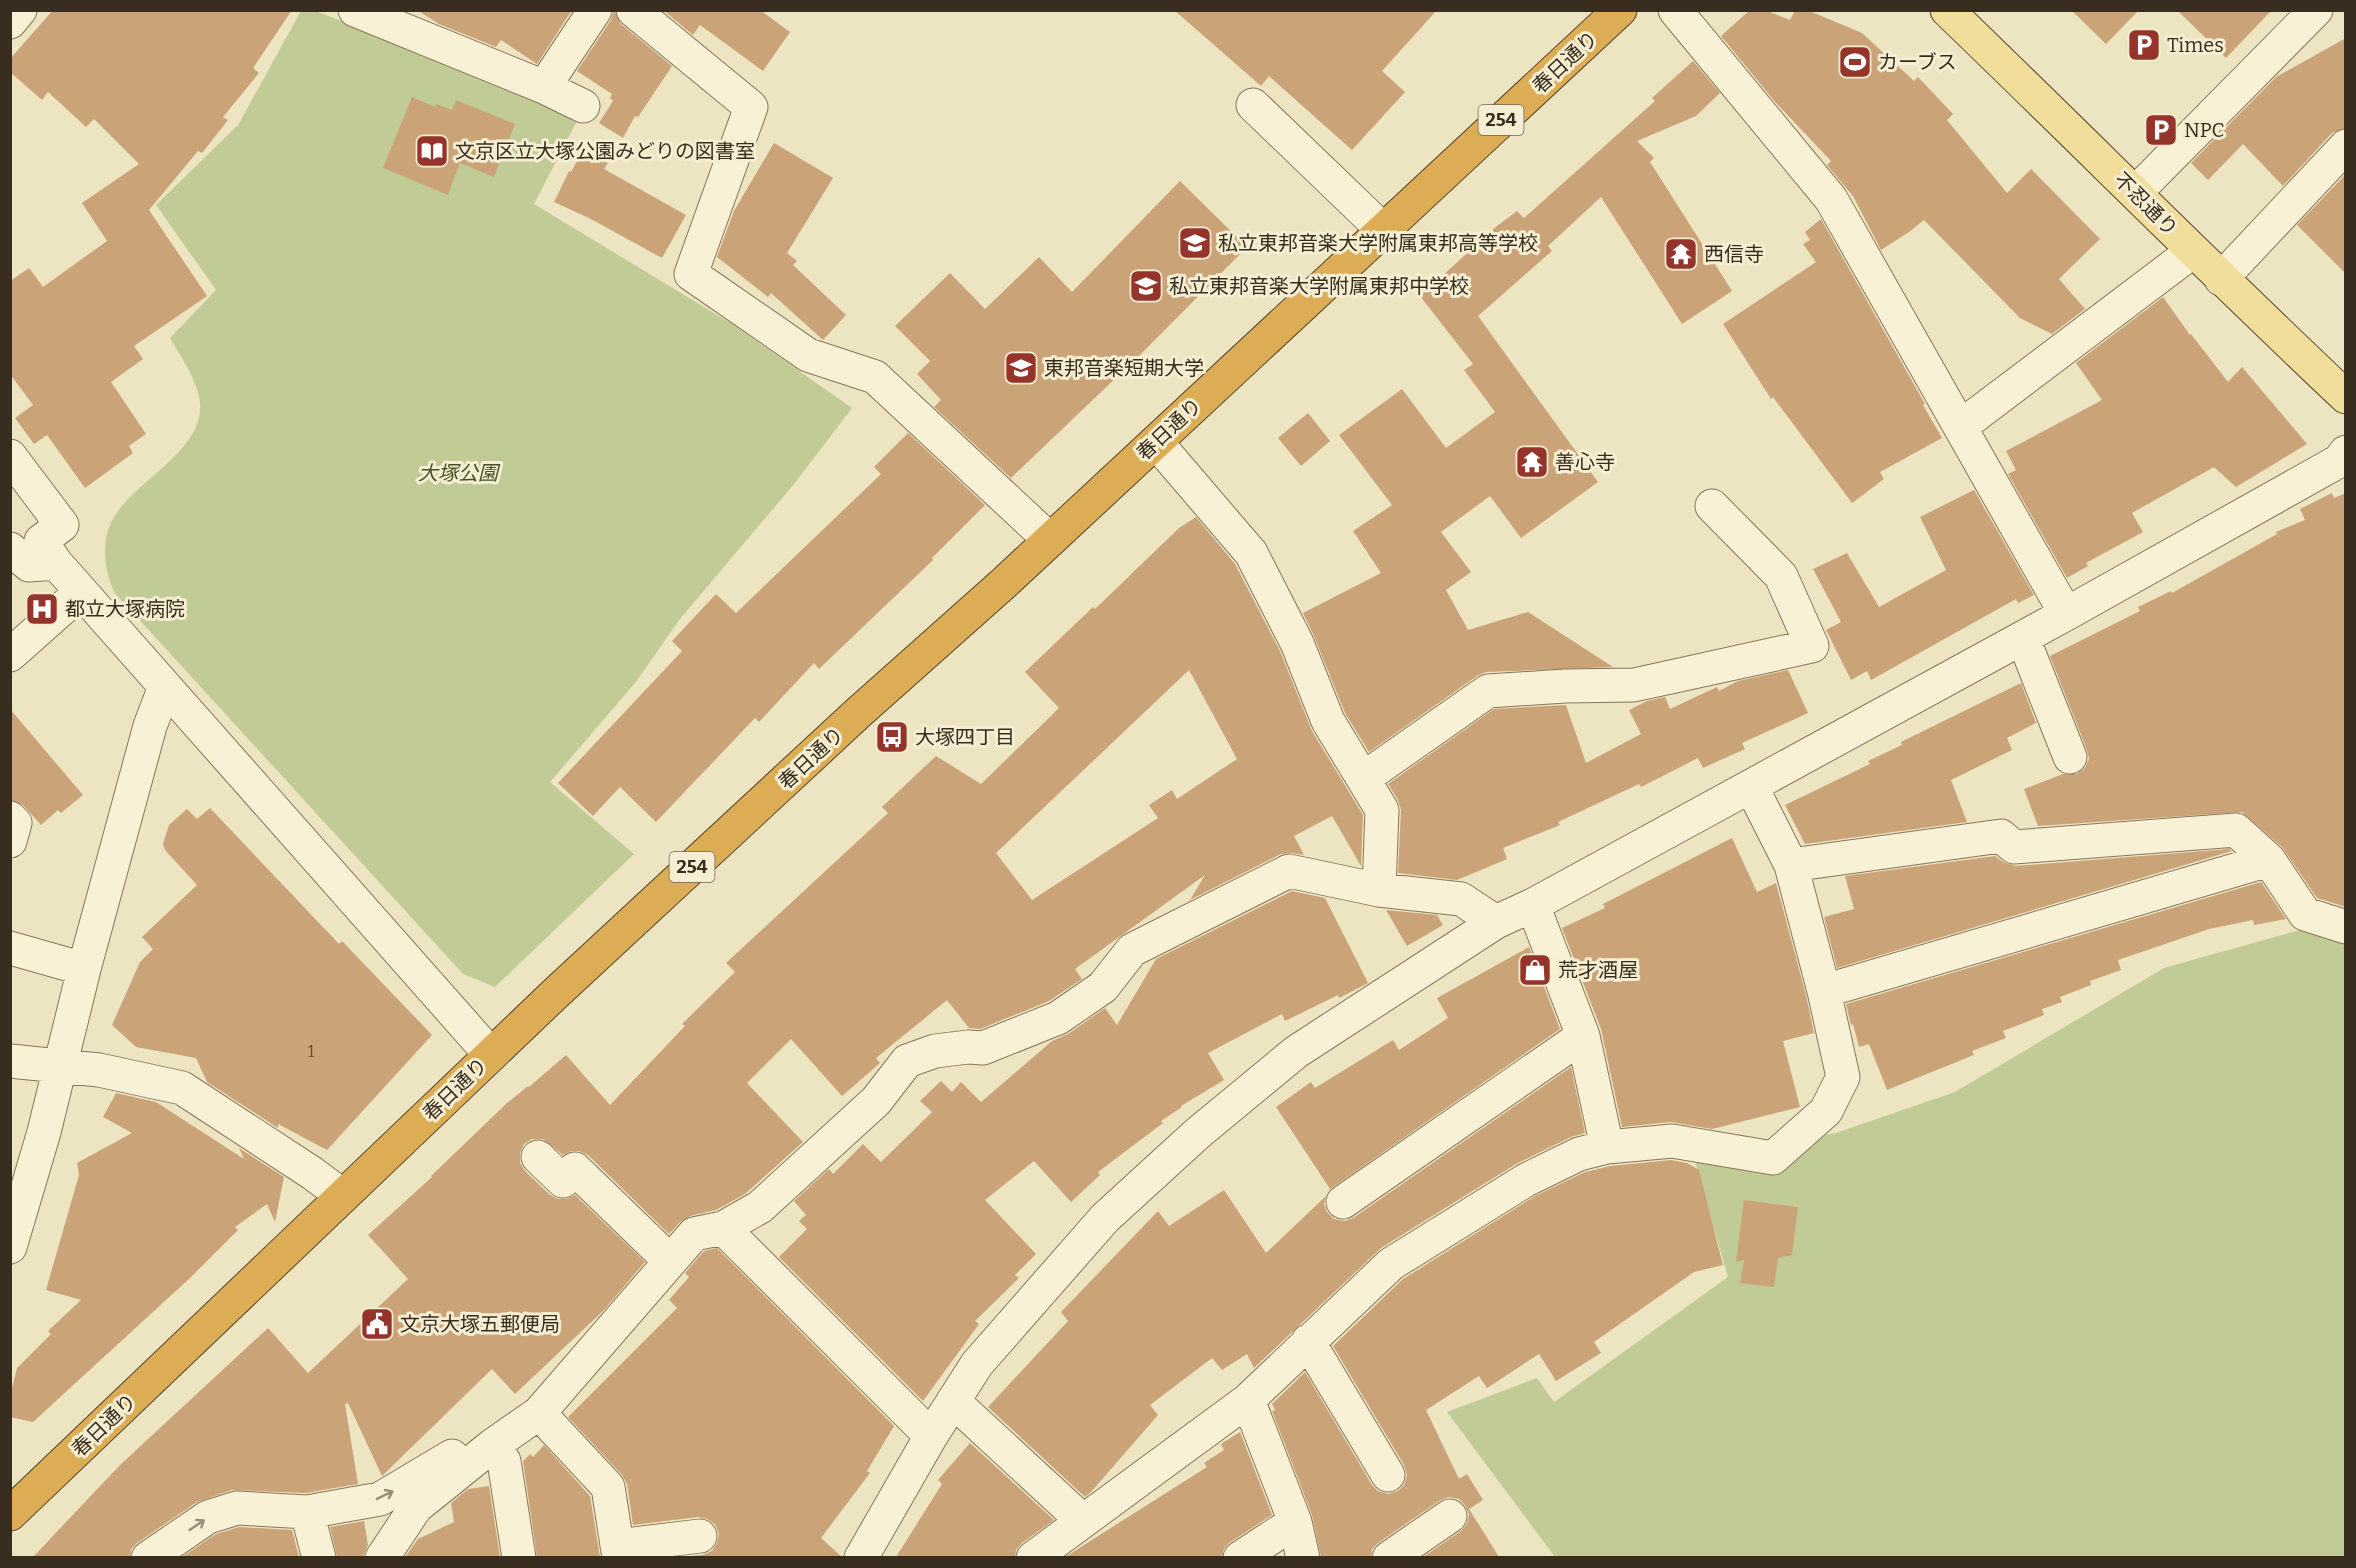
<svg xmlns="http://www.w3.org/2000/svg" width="2356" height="1568" viewBox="0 0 2356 1568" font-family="Bitter,'Noto Sans JP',serif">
	<rect width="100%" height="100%" fill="#ede5c2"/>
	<!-- green -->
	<path fill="#c0cb96" d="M 301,11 L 315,11 L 583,109 L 534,204 L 732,324 L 852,408 L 794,484 L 680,619 L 635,683 L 550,782 L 634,854 L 495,987 L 463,974 L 114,592 C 105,571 101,547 110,525 C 129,480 215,450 198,392 C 192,373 180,355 170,338 L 216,290 L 156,205 L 238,125 Z
		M 2300,930 L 2345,941 L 2345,1557 L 1555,1557 L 1447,1412 L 1537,1378 L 1554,1402 L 1728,1277 L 1694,1158 L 1836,1133 L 1955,1092 L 2164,968 Z"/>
	<!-- building -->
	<path fill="#cba378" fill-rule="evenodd" d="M 53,10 L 292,10 L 253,68 L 259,73 L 223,117 L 228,120 L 202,153 L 198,151 L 149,210 L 207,296 L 134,346 L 143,359 L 111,382 L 146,434 L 129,446 L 133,453 L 85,488 L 47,435 L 34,444 L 15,418 L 33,405 L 10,374 L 10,281 L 29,268 L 43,287 L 107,241 L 82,203 L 139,164 L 94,119 L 86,127 L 48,92 L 42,100 L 10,72 L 10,59 Z
		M 417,10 L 572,10 L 537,64 L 501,40 L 496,47 L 439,24 Z
		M 614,10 L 621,24 L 672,66 L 638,117 L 635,116 L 623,138 L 599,123 L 613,101 L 610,98 L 612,94 L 577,71 L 611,20 Z
		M 663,10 L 760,10 L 790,32 L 763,71 L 700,25 L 693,35 Z
		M 1174,10 L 1437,10 L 1382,71 L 1405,92 L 1352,150 L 1269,76 L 1261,86 Z
		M 1750,10 L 1765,10 L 1790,20 L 1795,10 L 1807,10 L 1862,33 L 1914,81 L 1918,77 L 1953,114 L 1947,120 L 2007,193 L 2031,169 L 2100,239 L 2059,279 L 2085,309 L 2052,334 L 2020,318 L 1924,220 L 1909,232 L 1881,250 L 1853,196 L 1827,165 L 1831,161 L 1776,103 L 1721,36 Z
		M 2071,10 L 2139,10 L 2106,44 Z
		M 2177,10 L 2272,10 L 2226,58 Z
		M 2346,38 L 2346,128 L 2332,133 L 2283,186 L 2243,144 L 2208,180 L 2191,163 L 2276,77 Z
		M 1693,61 L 1720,93 L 1696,116 L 1637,141 L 1654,158 L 1650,162 L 1732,291 L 1682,324 L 1601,197 L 1548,246 L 1552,251 L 1478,316 L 1598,482 L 1521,538 L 1490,496 L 1441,532 L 1471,572 L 1446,590 L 1468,630 L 1528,612 L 1613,667 L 1486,672 L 1477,676 L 1369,752 L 1345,713 L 1314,636 L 1303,613 L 1381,573 L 1353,531 L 1392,505 L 1339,435 L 1402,389 L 1446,448 L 1495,412 L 1464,370 L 1473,364 L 1420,296 L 1497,226 L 1517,211 L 1524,218 L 1655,101 L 1652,98 Z
		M 412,97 L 435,107 L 437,104 L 452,110 L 456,100 L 515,124 L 494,177 L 460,163 L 448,195 L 383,168 Z
		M 774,143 L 833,178 L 787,253 L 797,261 L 793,265 L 846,315 L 823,340 L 771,293 L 768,297 L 717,257 L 734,211 Z
		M 582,152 L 608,163 L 604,169 L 686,215 L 662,258 L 589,218 L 554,202 L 569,171 L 571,172 Z
		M 2346,174 L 2346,274 L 2297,225 Z
		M 1180,181 L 1247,247 L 1144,351 L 1011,478 L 934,407 L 941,400 L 917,374 L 930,361 L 895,326 L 950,273 L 985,309 L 1039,257 L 1072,292 Z
		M 1821,219 L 1925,404 L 1923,405 L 1942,438 L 1880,472 L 1884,479 L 1852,503 L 1773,397 L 1771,399 L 1723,324 L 1816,262 L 1803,244 L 1810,240 L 1805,232 Z
		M 2163,297 L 2190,335 L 2191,334 L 2228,382 L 2242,367 L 2307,444 L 2236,487 L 2214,467 L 2132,513 L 2143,532 L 2086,563 L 2088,566 L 2067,578 L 2008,474 L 2016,470 L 2006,451 L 2102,400 L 2076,363 Z
		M 1308,413 L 1330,441 L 1301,466 L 1278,438 Z
		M 908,433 L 985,505 L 932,558 L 933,560 L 819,669 L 814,663 L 759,722 L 755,718 L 656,822 L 620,787 L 593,816 L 558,783 L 682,651 L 672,641 L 716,594 L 736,613 L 881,474 L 874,467 Z
		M 1974,490 L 2034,595 L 2018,603 L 2016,599 L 1871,680 L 1867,671 L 1851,680 L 1826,630 L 1841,622 L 1813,569 L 1847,553 L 1879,607 L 1946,570 L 1920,517 Z
		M 2332,493 L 2334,498 L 2346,493 L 2346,907 L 2317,898 L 2282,847 L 2242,812 L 2038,826 L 2024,789 L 2063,774 L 2077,774 L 2085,768 L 2089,759 L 2087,750 L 2050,656 L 2140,611 L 2138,607 L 2171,591 L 2172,593 L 2277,534 L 2276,532 L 2305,520 L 2300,509 Z
		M 1196,517 L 1235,564 L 1280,651 L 1312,731 L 1363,815 L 1361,866 L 1332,816 L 1294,836 L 1304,855 L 1292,853 L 1281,854 L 1190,900 L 1205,875 L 1075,969 L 1082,979 L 1049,1001 L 980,1029 L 969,1028 L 947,1000 L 876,1058 L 880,1063 L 842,1096 L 791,1039 L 747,1083 L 803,1142 L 745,1194 L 716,1210 L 690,1216 L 680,1222 L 669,1234 L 588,1155 L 579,1151 L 571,1151 L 563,1155 L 543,1139 L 532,1139 L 524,1144 L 520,1153 L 520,1163 L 525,1171 L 550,1195 L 558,1199 L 567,1199 L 575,1195 L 645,1262 L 604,1310 L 515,1394 L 492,1369 L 382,1476 L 348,1403 L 345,1404 L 358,1484 L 306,1493 L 232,1490 L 197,1502 L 137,1543 L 131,1549 L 130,1557 L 33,1557 L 120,1465 L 268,1328 L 308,1373 L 408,1279 L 368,1235 L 432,1177 L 431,1176 L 507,1103 L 528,1086 L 529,1087 L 566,1055 L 610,1105 L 685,1026 L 682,1024 L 735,972 L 726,963 L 888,813 L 882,807 L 936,756 L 981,784 L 1059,708 L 1025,672 L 1093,607 L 1095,609 L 1179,528 ZM 1189,670 L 1237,759 L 1177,799 L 1172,790 L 1149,805 L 1158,818 L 1032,900 L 996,853 Z
		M 1788,670 L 1808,713 L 1742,743 L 1745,749 L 1703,768 L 1698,758 L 1641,787 L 1639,784 L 1558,822 L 1560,825 L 1503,848 L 1507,859 L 1457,880 L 1398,873 L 1401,810 L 1398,800 L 1388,784 L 1494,709 L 1566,705 L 1586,763 L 1641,734 L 1629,710 L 1647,701 L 1665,697 L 1670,709 L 1717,687 L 1719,691 L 1738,681 Z
		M 2021,683 L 2036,723 L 2007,738 L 2012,750 L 1951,780 L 1967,822 L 1805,844 L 1785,805 L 1870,764 L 1868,761 L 1902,745 L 1901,742 Z
		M 10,709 L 83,795 L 61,813 L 58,810 L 41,825 L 23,805 L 10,800 Z
		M 210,808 L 339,944 L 342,941 L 432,1035 L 327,1150 L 278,1124 L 278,1128 L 207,1082 L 196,1058 L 136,1047 L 112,1025 L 140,962 L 153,949 L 142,937 L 197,885 L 165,850 L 163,844 L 169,825 L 187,809 L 197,819 Z
		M 1732,838 L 1757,892 L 1776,883 L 1806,995 L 1814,1033 L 1783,1041 L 1800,1107 L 1712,1129 L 1671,1122 L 1622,1127 L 1601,1029 L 1562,928 L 1605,908 L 1603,904 Z
		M 2229,849 L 2232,851 L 1837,968 L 1824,917 L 1854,909 L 1845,876 L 1995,856 L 2003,862 L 2015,866 Z
		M 2261,882 L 2286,919 L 2254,925 L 2253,920 L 2209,929 L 2118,960 L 2121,970 L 2090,981 L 2091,985 L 2060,997 L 2062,1002 L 2042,1009 L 2044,1015 L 2003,1031 L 2006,1038 L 1972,1051 L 1974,1055 L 1887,1090 L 1869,1044 L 1859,1047 L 1853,1024 L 1851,1025 L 1846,1004 Z
		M 1292,891 L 1325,898 L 1368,983 L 1339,998 L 1338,995 L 1285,1021 L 1282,1014 L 1208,1053 L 1224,1080 L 1181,1106 L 1182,1107 L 1161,1121 L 1163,1123 L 1098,1172 L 1100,1175 L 1071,1202 L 1034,1161 L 985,1200 L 1036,1254 L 1015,1275 L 1019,1278 L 975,1321 L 979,1324 L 923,1401 L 779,1257 L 807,1229 L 799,1221 L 806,1215 L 794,1201 L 829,1169 L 833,1174 L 863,1144 L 881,1162 L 932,1112 L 920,1101 L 941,1081 L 952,1092 L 961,1082 L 981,1102 L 1052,1041 L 1068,1034 L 1105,1008 L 1117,1025 L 1156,959 Z
		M 1386,910 L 1437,915 L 1443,925 L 1407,946 Z
		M 1529,947 L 1560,1029 L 1330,1189 L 1276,1107 L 1311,1082 L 1315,1088 L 1393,1040 L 1399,1050 L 1448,1018 L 1437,998 Z
		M 1571,1067 L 1585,1133 L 1571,1137 L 1516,1164 L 1381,1248 L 1254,1368 L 1247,1354 L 1222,1370 L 1212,1358 L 1150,1405 L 1158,1415 L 1091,1492 L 1085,1497 L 988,1407 L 1068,1321 L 1061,1312 L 1158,1211 L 1169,1226 L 1224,1190 L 1266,1253 L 1326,1196 L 1324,1204 L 1327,1212 L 1334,1219 L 1344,1221 L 1353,1218 Z
		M 116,1093 L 156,1102 L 244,1159 L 239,1148 L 284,1177 L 275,1222 L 267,1204 L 235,1227 L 238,1230 L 190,1278 L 33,1422 L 10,1417 L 10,1396 L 17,1368 L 51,1334 L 48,1331 L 81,1300 L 46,1290 L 79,1175 L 77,1163 L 132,1133 L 103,1117 Z
		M 1671,1160 L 1687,1163 L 1699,1170 L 1723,1265 L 1694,1272 L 1594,1342 L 1601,1353 L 1556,1381 L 1539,1354 L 1487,1388 L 1479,1376 L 1426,1410 L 1459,1479 L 1467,1474 L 1483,1500 L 1469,1509 L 1499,1557 L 1423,1557 L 1461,1531 L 1467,1524 L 1469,1514 L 1465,1505 L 1459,1499 L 1449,1497 L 1439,1501 L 1378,1543 L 1372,1549 L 1371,1557 L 1321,1557 L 1312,1515 L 1272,1411 L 1275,1410 L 1272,1404 L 1305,1372 L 1372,1485 L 1378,1491 L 1388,1494 L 1398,1491 L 1404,1485 L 1407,1475 L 1404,1465 L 1333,1346 L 1403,1279 L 1535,1196 L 1585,1172 L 1610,1166 Z
		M 1744,1200 L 1798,1207 L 1792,1255 L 1778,1258 L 1774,1287 L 1740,1283 L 1744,1260 L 1736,1262 Z
		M 717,1248 L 894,1426 L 867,1471 L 870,1473 L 821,1538 L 842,1557 L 678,1557 L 702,1555 L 712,1551 L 717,1543 L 719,1534 L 715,1524 L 707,1519 L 698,1517 L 633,1525 L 627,1484 L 622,1475 L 568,1417 L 677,1308 L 669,1300 L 689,1277 L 685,1273 L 704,1251 Z
		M 1240,1432 L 1272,1515 L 1229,1543 L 1224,1549 L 1222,1557 L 1065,1557 L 1207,1467 L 1204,1463 L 1224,1450 L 1221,1444 Z
		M 970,1443 L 1054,1520 L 1022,1543 L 1016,1550 L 1015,1557 L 896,1557 L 942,1484 L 938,1480 Z
		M 544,1445 L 590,1496 L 600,1557 L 537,1557 L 523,1461 L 530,1454 L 533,1457 Z
		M 489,1486 L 500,1557 L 405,1557 L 418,1539 L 454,1522 L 451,1503 L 468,1489 Z
		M 364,1521 L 368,1545 L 363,1557 L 337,1557 L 330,1527 Z
		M 239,1527 L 292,1530 L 299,1557 L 182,1557 L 216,1534 Z"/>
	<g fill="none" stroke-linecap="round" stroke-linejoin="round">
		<defs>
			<path id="minor" d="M 355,10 L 544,87 L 583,106
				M 633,10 L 751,107 L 691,274 L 808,355 L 875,377 L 1050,540
				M 1675,10 L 1831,199 L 2066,614
				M 10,22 L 20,10
				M 544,87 L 595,10
				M 1253,105 L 1383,230
				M 2136,192 L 2316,10
				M 2221,279 L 2346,146
				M 1960,427 L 2193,251
				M 1156,442 L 1251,553 L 1297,643 L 1328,721 L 1382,810 L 1379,890
				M 10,456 L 62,525 L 41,541 L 56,563 L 491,1055
				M 10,549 L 29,565 L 56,563
				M 2023,638 L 2070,757
				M 10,655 L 81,592
				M 1364,778 L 1488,691 L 1565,686 L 1634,685 L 1812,646 L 1781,576 L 1712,506
				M 10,818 L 15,823 L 10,841
				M 1791,865 L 2001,836 L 2014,847 L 2236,830 L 2269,860 L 2305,914 L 2346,927
				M 10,948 L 84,969
				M 1824,991 L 2269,860
				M 10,1061 L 99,1070 L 182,1088 L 312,1173 L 343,1196
				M 1607,1147 L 1672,1141 L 1773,1158 L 1826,1111 L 1843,1077 L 1824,991 L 1791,865 L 1751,786
				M 538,1157 L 563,1181 L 575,1169 L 670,1261
				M 1343,1202 L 1583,1036
				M 723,1228 L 931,1436
				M 10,1247 L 44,1132 L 84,969 L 150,726 L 165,687
				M 1308,1341 L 1388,1475
				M 1248,1400 L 1295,1522 L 1303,1558
				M 953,1401 L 1083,1521
				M 539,1413 L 608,1487 L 619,1558
				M 493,1445 L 504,1461 L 519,1558
				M 307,1512 L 319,1558
				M 617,1546 L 700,1536
				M 148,1558 L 208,1517 L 237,1508 L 307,1512 L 380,1499 L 452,1456
				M 382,1558 L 416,1507 L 493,1445 L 539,1413 L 694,1234 L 723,1228 L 760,1207 L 876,1101 L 907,1061 L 935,1051 L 968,1047 L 983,1048 L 1058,1018 L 1103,987 L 1132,950 L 1289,871 L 1379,890 L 1461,899 L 1496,922
				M 861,1558 L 931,1436 L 977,1364 L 1105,1218 L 1198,1133 L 1296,1052 L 1496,922 L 1533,905 L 2066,614 L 2339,461 L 2346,452
				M 1033,1558 L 1248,1400 L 1391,1264 L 1526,1180 L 1579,1154 L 1607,1147 L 1583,1036 L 1533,905
				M 1240,1558 L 1295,1522
				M 1389,1558 L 1450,1516"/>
			<path id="major" d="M 1947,10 C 2081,139 2211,270 2346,397"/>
			<path id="highway" d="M 10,1514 L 557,992 L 858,713 L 1004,583 L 1620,10"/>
		</defs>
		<!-- minor casing -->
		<use href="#minor" stroke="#87765a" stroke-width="35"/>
		<!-- major casing -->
		<use href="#major" stroke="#55442e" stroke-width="35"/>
		<!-- highway casing -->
		<use href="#highway" stroke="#55442e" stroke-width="35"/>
		<!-- minor -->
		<use href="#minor" stroke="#f8f1d5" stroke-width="33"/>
		<!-- major -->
		<use href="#major" stroke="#f0de9a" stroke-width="33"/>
		<!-- highway -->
		<use href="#highway" stroke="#dcad54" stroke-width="33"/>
	</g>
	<!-- one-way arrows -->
	<defs><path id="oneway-shaft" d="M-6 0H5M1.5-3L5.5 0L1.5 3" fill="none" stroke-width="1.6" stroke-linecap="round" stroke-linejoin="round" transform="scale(1.5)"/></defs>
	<g stroke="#988e7a">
		<use href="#oneway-shaft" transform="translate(385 1495) rotate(-26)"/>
		<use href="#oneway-shaft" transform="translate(197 1525) rotate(-34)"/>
	</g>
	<!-- icons -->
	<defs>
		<symbol id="parking-square" viewBox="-11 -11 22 22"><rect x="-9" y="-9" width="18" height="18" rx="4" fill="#95342a" stroke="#f5eed2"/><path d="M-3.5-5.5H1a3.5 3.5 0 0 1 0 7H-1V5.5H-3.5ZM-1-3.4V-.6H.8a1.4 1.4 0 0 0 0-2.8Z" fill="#fff"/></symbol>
		<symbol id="stadium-square" viewBox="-11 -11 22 22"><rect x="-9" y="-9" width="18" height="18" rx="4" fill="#95342a" stroke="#f5eed2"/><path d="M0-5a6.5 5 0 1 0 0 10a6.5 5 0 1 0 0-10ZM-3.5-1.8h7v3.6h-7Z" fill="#fff"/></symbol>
		<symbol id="library-square" viewBox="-11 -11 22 22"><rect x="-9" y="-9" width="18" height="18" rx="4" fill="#95342a" stroke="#f5eed2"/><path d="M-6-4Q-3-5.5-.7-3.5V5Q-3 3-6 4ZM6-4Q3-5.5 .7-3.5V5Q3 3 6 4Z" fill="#fff"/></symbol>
		<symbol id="school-square" viewBox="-11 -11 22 22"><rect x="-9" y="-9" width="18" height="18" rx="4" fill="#95342a" stroke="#f5eed2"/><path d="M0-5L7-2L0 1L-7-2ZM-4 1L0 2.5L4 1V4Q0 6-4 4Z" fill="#fff"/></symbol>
		<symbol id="temple-square" viewBox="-11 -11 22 22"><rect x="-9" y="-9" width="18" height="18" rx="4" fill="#95342a" stroke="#f5eed2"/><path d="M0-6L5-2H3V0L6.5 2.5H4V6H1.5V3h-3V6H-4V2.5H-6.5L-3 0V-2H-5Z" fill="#fff"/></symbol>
		<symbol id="university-square" viewBox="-11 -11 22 22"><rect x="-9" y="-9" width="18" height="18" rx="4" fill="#95342a" stroke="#f5eed2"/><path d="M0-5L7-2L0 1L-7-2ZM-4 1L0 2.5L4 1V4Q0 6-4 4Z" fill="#fff"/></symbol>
		<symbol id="hospital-square" viewBox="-11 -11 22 22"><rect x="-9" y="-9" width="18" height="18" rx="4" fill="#95342a" stroke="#f5eed2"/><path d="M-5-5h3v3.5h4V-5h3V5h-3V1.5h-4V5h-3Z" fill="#fff"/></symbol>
		<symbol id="bus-square" viewBox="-11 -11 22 22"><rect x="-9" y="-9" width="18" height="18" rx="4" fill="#95342a" stroke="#f5eed2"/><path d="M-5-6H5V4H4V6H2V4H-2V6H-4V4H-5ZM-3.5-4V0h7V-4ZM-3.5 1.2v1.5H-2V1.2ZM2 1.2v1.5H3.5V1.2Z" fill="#fff"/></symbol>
		<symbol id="shop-square" viewBox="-11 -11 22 22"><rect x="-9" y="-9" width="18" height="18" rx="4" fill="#95342a" stroke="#f5eed2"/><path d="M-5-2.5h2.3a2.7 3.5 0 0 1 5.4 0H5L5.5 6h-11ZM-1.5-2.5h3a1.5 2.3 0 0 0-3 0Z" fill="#fff"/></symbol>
		<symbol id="civic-square" viewBox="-11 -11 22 22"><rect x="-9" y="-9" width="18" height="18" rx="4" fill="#95342a" stroke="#f5eed2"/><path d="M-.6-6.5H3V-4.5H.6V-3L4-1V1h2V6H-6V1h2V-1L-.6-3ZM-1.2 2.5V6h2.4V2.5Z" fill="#fff"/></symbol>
	</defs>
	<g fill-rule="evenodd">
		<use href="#parking-square" x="2125" y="26" width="38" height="38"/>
		<use href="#stadium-square" x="1836" y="43" width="38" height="38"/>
		<use href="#parking-square" x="2142" y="111" width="38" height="38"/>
		<use href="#library-square" x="413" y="132" width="38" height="38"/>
		<use href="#school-square" x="1176" y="224" width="38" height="38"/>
		<use href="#temple-square" x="1662" y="235" width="38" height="38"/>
		<use href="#school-square" x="1127" y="267" width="38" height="38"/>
		<use href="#university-square" x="1002" y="349" width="38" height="38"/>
		<use href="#temple-square" x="1513" y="443" width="38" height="38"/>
		<use href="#hospital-square" x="23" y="590" width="38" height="38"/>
		<use href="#bus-square" x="873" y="718" width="38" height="38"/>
		<use href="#shop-square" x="1516" y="951" width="38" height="38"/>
		<use href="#civic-square" x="358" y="1305" width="38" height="38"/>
	</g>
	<g text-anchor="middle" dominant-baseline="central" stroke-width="6" stroke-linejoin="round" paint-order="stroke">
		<!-- number labels -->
		<g font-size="16" fill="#5c4a34">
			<text x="311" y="1051">1</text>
		</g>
		<!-- shield labels -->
		<g fill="#f5eed2" stroke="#706654" stroke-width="1.5">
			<rect x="1478.5" y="105" width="45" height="30" rx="4.5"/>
			<rect x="669.5" y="852" width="45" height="30" rx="4.5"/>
		</g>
		<g font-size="18" font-weight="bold" fill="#372c1e">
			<text x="1501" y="120">254</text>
			<text x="692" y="867">254</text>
		</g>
		<!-- poi labels -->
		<g font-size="20" fill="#372c1e" stroke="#f5eed2" text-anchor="start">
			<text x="2167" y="45">Times</text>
			<text x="1878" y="62">カーブス</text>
			<text x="2184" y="130">NPC</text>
			<text x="455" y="151">文京区立大塚公園みどりの図書室</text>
			<text x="1218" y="243">私立東邦音楽大学附属東邦高等学校</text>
			<text x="1704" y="254">西信寺</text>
			<text x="1169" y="286">私立東邦音楽大学附属東邦中学校</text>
			<text x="1044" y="368">東邦音楽短期大学</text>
			<text x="1555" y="462">善心寺</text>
			<text x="65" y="609">都立大塚病院</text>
			<text x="915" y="737">大塚四丁目</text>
			<text x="1558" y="970">荒才酒屋</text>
			<text x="400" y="1324">文京大塚五郵便局</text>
		</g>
		<!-- street labels -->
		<g font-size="20" fill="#372c1e" stroke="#f5eed2">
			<text transform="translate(1565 62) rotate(-43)">春日通り</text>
			<text transform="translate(2146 204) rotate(45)">不忍通り</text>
			<text transform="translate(1169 429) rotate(-43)">春日通り</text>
			<text transform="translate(811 758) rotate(-43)">春日通り</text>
			<text transform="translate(455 1089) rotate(-44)">春日通り</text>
			<text transform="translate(104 1425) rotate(-44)">春日通り</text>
		</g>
		<!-- park labels -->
		<g font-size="20" font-style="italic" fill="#435324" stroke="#f5eed2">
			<text x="458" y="473">大塚公園</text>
		</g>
	</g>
	<!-- border -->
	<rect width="2356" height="1568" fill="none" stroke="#372c1e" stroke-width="24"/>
</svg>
